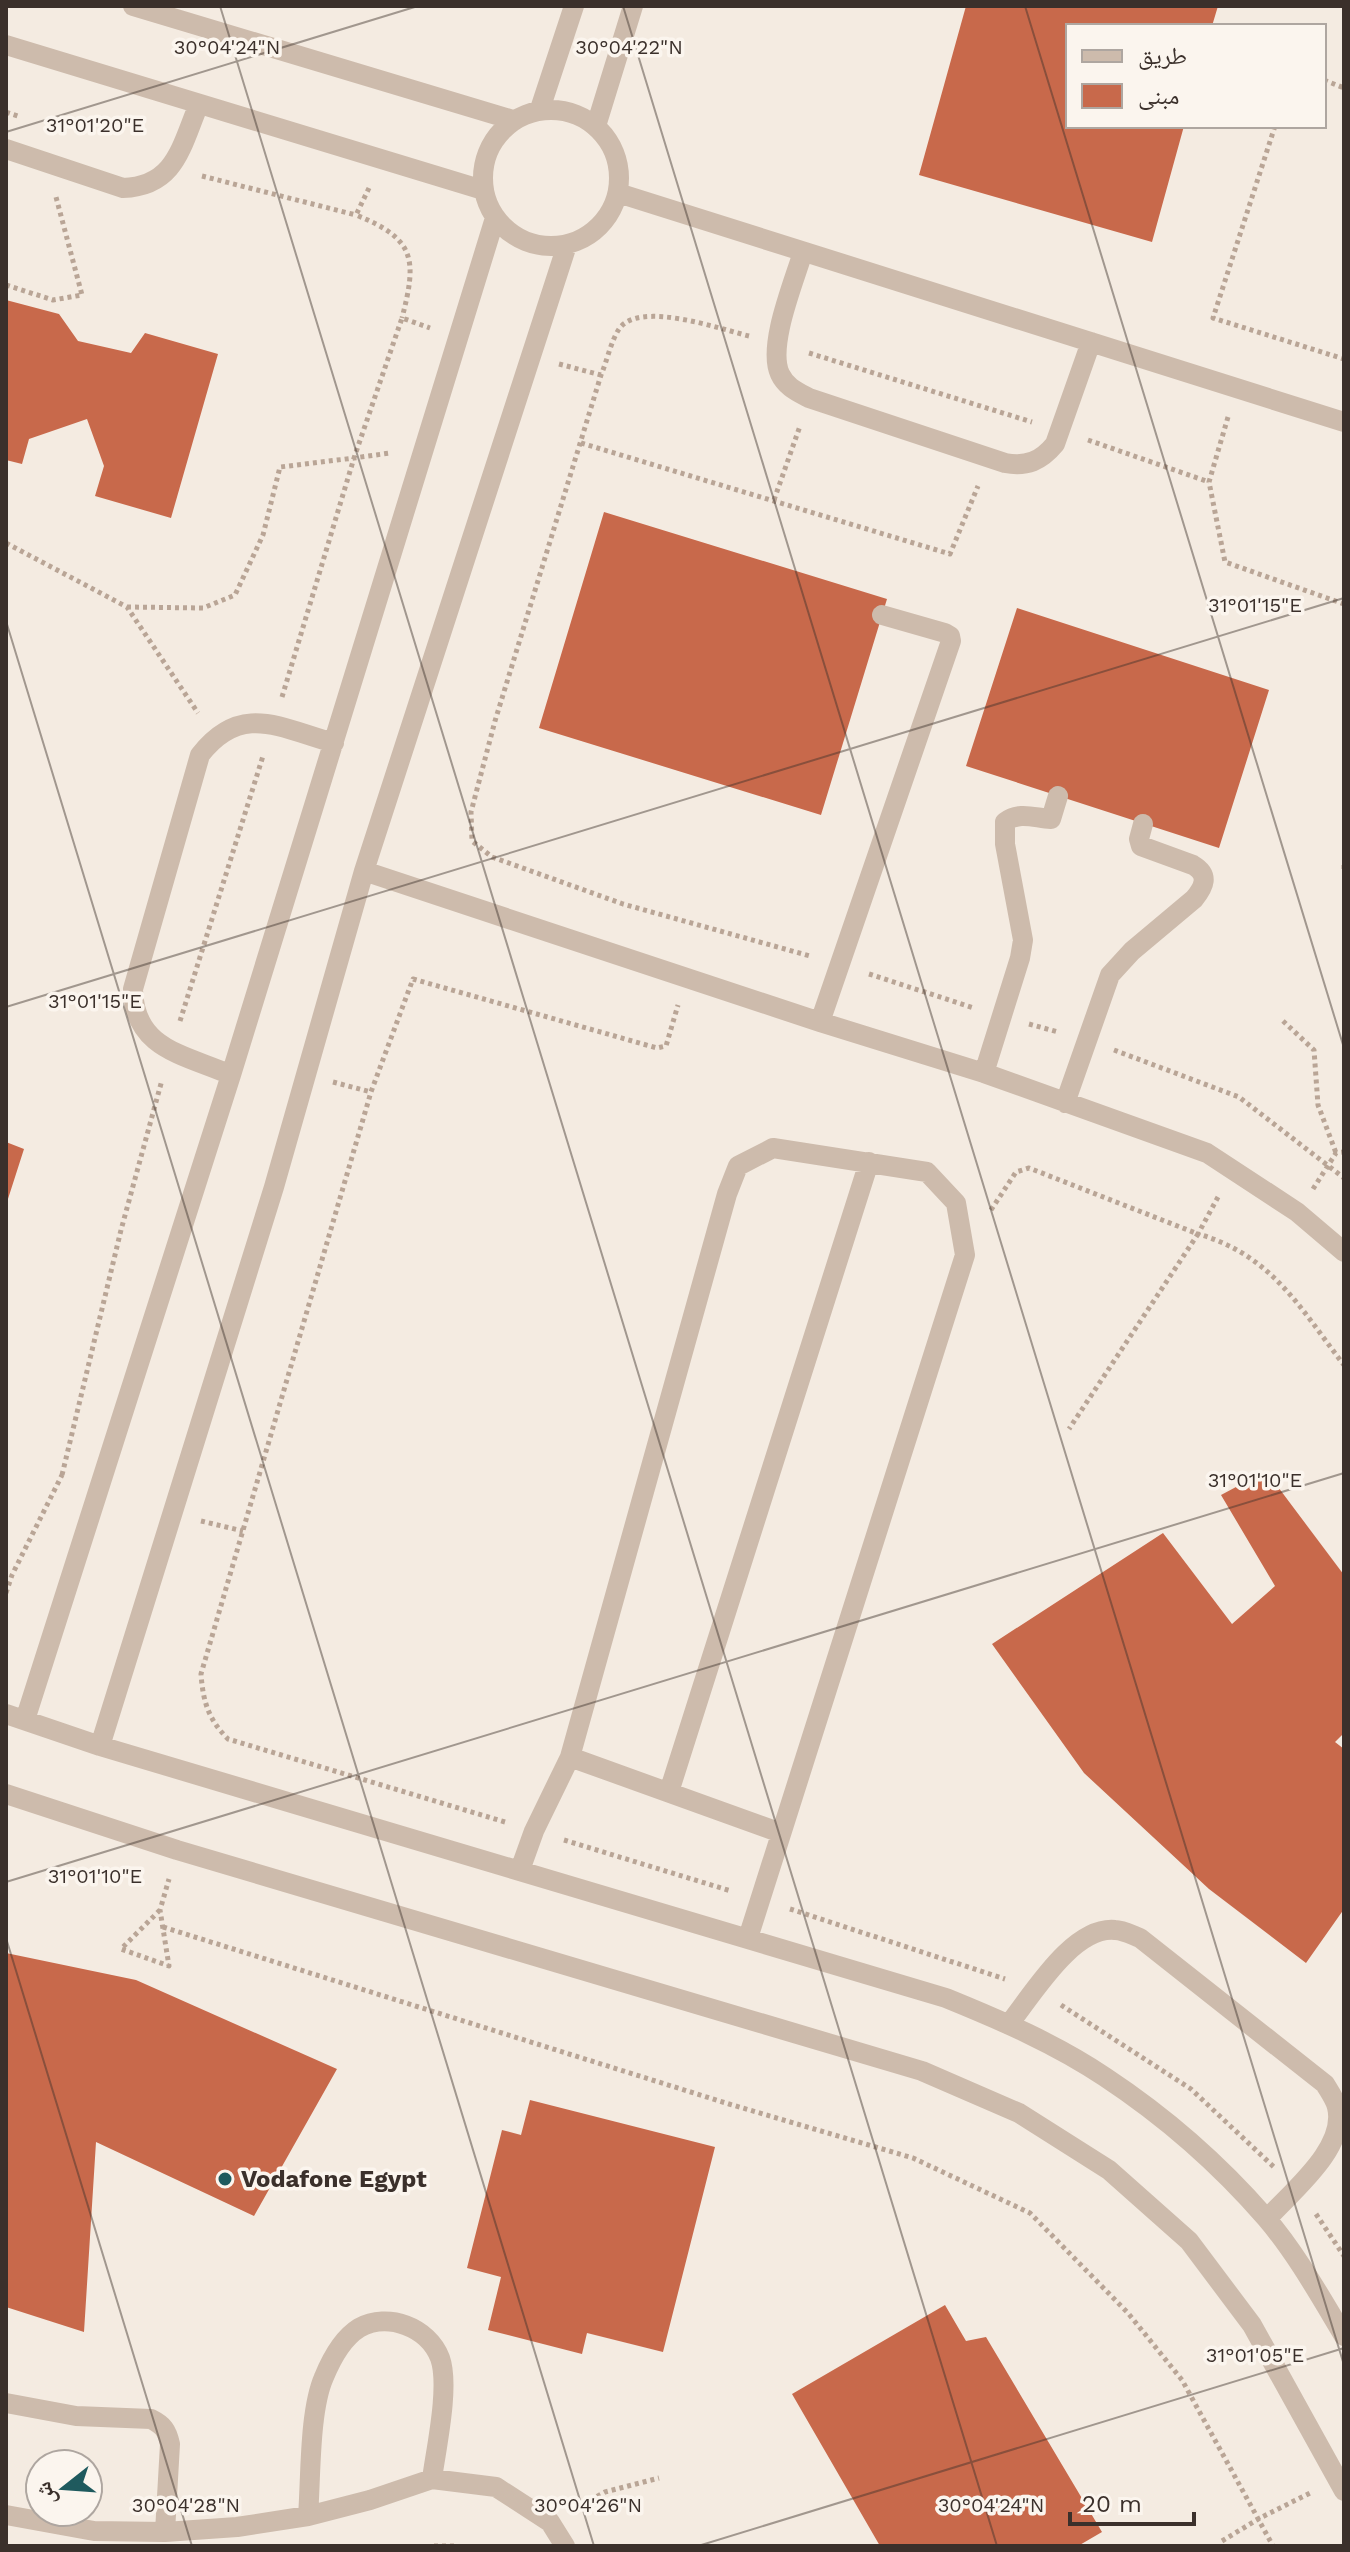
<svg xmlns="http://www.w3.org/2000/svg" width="1350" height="2552" viewBox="0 0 1350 2552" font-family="'Work Sans','Noto Naskh Arabic',sans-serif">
	<rect width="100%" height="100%" fill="#f4ebe1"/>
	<!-- building -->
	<path fill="#c8694b" d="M 966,6 L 1218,6 L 1212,26 L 1068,26 L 1068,126 L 1184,126 L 1152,242 L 919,175 Z
		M 6,300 L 59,314 L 78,341 L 131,353 L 145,333 L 218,354 L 171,518 L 95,496 L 104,466 L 87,419 L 29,439 L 22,464 L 6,460 Z
		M 604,512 L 887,599 L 821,815 L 539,728 Z
		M 1017,608 L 1269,690 L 1219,848 L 966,766 Z
		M 6,1142 L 24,1149 L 7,1202 L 6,1202 Z
		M 1266,1471 L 1344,1575 L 1344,1733 L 1335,1742 L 1344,1749 L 1344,1909 L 1306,1963 L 1209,1889 L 1084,1773 L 992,1644 L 1163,1533 L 1232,1624 L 1275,1586 L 1221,1495 Z
		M 6,1953 L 136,1980 L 337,2069 L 254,2216 L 96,2142 L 84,2332 L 6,2307 Z
		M 530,2100 L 715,2147 L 663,2352 L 587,2333 L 582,2354 L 488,2330 L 501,2277 L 467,2268 L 502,2130 L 521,2135 Z
		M 945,2305 L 966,2341 L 986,2337 L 1102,2532 L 1078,2546 L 880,2546 L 792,2394 Z"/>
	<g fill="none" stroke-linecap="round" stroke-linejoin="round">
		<!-- path -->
		<path stroke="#b9a596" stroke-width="5" stroke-dasharray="4 4" stroke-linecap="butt" d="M 1324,80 L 1344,88
			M 6,112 L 21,117
			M 1275,126 L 1213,318 L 1344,359
			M 202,176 L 356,215
			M 369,188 L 356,215 C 416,239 417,260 402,318
			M 6,285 L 53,300 L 82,295 L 56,197
			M 749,336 C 720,329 639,300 619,329 C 611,341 607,361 601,375 L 495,721 L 471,812 L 472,841 L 492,857 L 623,904 L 810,956
			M 809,353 L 1032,422
			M 559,364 L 601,375
			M 1228,417 L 1209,482 L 1225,562 L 1344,604
			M 1088,440 L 1209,482
			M 581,443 L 950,554 L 978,486
			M 774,500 L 800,426
			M 6,543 L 127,607 L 198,713
			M 127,607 L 203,608 L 235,595 L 263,535 L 280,467 L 354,458 L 402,318 L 430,328
			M 282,697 L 354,458 L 390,453
			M 1344,865 L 1344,869
			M 869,974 L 974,1008
			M 180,1021 L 263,756
			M 1283,1021 L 1314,1050 L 1318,1105 L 1336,1153
			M 1029,1024 L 1058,1032
			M 1114,1050 L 1239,1097 L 1344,1178
			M 333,1082 L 371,1092
			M 1313,1189 L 1336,1153 L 1344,1152
			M 1218,1197 L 1198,1234 C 1272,1255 1300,1308 1344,1365
			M 991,1210 L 1016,1172 L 1029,1168 L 1198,1234 L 1069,1429
			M 62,1475 L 121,1230 L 162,1080
			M 201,1521 L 243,1531
			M 6,1593 L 12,1575 L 62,1475
			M 505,1822 L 228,1739 C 208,1719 203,1701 201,1674 L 371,1092 L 413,979 L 657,1048 L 666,1046 L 678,1005
			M 564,1840 L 731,1891
			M 790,1909 L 1005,1979
			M 160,1910 L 121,1949 L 169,1966 L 160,1910 L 169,1879
			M 163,1927 L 729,2104 L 913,2158 L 1030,2213 L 1128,2313 L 1182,2380 L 1273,2546
			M 1061,2005 L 1191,2089 L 1275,2168
			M 1316,2214 L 1344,2256
			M 576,2508 L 605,2492 L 659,2478
			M 1222,2541 L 1260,2518 L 1312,2492
			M 434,2546 L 458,2546"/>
		<!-- minor -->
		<path stroke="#cdbbac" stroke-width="20" d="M 133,6 L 513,120
			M 6,45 L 483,190
			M 540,109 L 574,6
			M483 178a68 68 0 1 1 136 0a68 68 0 1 1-136 0Z
			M 596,126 L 633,6
			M 6,149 L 123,188 C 176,186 181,146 199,104
			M 618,193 L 1344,422
			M 803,252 C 794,282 767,346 780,374 C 786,387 798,392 809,398 L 1005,463 C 1027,467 1041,461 1055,444 L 1091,342
			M 364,871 L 820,1022 L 984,1073 L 1207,1153 L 1297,1212 L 1344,1252
			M 820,1022 L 951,641 L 950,636 L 945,633 L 882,615
			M 984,1073 L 1020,958 L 1023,940 L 1005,844 L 1005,822 C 1020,811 1034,818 1051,819 L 1058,796
			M 231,1075 C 183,1054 134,1049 133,989 L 200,755 C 241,702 280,728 334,743
			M 1065,1103 L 1110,975 L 1132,951 L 1194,899 C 1204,887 1210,875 1193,865 L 1141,846 L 1139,839 L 1143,824
			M 6,1714 L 100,1746 L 946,1998 C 1000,2020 1056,2044 1105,2077 C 1164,2116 1220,2165 1266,2218 C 1296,2253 1320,2296 1344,2336
			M 25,1720 L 231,1075 L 495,218
			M 100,1746 L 274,1187 L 364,871 L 567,245
			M 570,1757 L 781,1833
			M 669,1792 L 869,1162
			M 6,1794 L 177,1850 L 922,2071 L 1019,2113 L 1109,2170 L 1189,2241 L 1252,2325 L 1344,2491
			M 520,1870 L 534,1831 L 570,1757 L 727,1194 L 738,1166 L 773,1148 L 927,1172 L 956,1203 L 965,1255 L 748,1938
			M 1009,2024 C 1033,1994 1073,1926 1115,1930 C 1123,1930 1132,1935 1140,1938 L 1325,2084 C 1329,2091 1335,2099 1337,2107 C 1347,2148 1292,2191 1267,2219
			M 6,2403 L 76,2416 L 151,2419 C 163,2425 167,2430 170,2444 L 165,2532
			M 6,2515 L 94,2531 L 165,2532 L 237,2527 L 308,2516 L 370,2500 L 432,2479 L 496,2487 L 550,2522 L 565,2546
			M 308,2516 C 311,2478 309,2411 324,2377 C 331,2360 343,2338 359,2328 C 388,2312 428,2327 440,2358 C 450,2386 436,2449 432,2479"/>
	</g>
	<!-- ticks -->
	<path fill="none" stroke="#3b302b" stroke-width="2" stroke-opacity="0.45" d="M 220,6 L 997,2546M 623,6 L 1344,2365M 1025,6 L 1344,1048M 6,132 L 418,6M 6,621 L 594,2546M 6,1007 L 1344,598M 6,1882 L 1344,1473M 6,1938 L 192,2546M 698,2546 L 1344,2348"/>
	<!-- markers -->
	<circle fill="#1f5a5e" stroke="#fbf5ee" stroke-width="3" cx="225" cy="2179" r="8"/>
	<g text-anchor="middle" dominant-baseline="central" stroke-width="7" stroke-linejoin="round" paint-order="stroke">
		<!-- poi labels -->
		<g font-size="24" font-weight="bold" fill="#3b302b" stroke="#fbf5ee" text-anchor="start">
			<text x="241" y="2179">Vodafone Egypt</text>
		</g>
	</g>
	<g font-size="20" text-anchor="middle" fill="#3b302b" stroke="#fbf5ee" stroke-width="7" stroke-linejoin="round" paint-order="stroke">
		<text x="227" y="54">30°04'24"N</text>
		<text x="629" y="54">30°04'22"N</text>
		<text x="95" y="132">31°01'20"E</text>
		<text x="1255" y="612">31°01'15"E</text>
		<text x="95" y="1008">31°01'15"E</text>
		<text x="1255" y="1487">31°01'10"E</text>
		<text x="95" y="1883">31°01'10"E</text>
		<text x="1255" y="2362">31°01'05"E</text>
		<text x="186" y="2512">30°04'28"N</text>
		<text x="588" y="2512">30°04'26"N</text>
		<text x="991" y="2512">30°04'24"N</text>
	</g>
	<!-- border -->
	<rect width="1350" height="2552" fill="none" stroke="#3b302b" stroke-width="16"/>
	<!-- legend -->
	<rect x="1066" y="24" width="260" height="104" fill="#fbf5ee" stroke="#aea6a0" stroke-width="2"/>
	<rect x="1082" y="50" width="40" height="12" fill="#cdbbac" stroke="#aea6a0" stroke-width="2"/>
	<text x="1138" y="64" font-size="24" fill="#3b302b">طريق</text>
	<rect x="1082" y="84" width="40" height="24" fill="#c8694b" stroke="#aea6a0" stroke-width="2"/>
	<text x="1138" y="104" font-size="24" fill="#3b302b">مبنى</text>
	<!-- north arrow -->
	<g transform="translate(64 2488) rotate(253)"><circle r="38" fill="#fbf5ee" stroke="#aea6a0" stroke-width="2"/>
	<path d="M0-6L14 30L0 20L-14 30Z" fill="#1f5a5e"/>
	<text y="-12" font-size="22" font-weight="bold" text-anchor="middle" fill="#3b302b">ش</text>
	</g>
	<!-- scale -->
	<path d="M1070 2512v12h124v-12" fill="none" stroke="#3b302b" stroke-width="4"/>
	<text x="1082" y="2512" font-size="24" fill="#3b302b" stroke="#fbf5ee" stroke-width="6" paint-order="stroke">20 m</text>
</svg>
